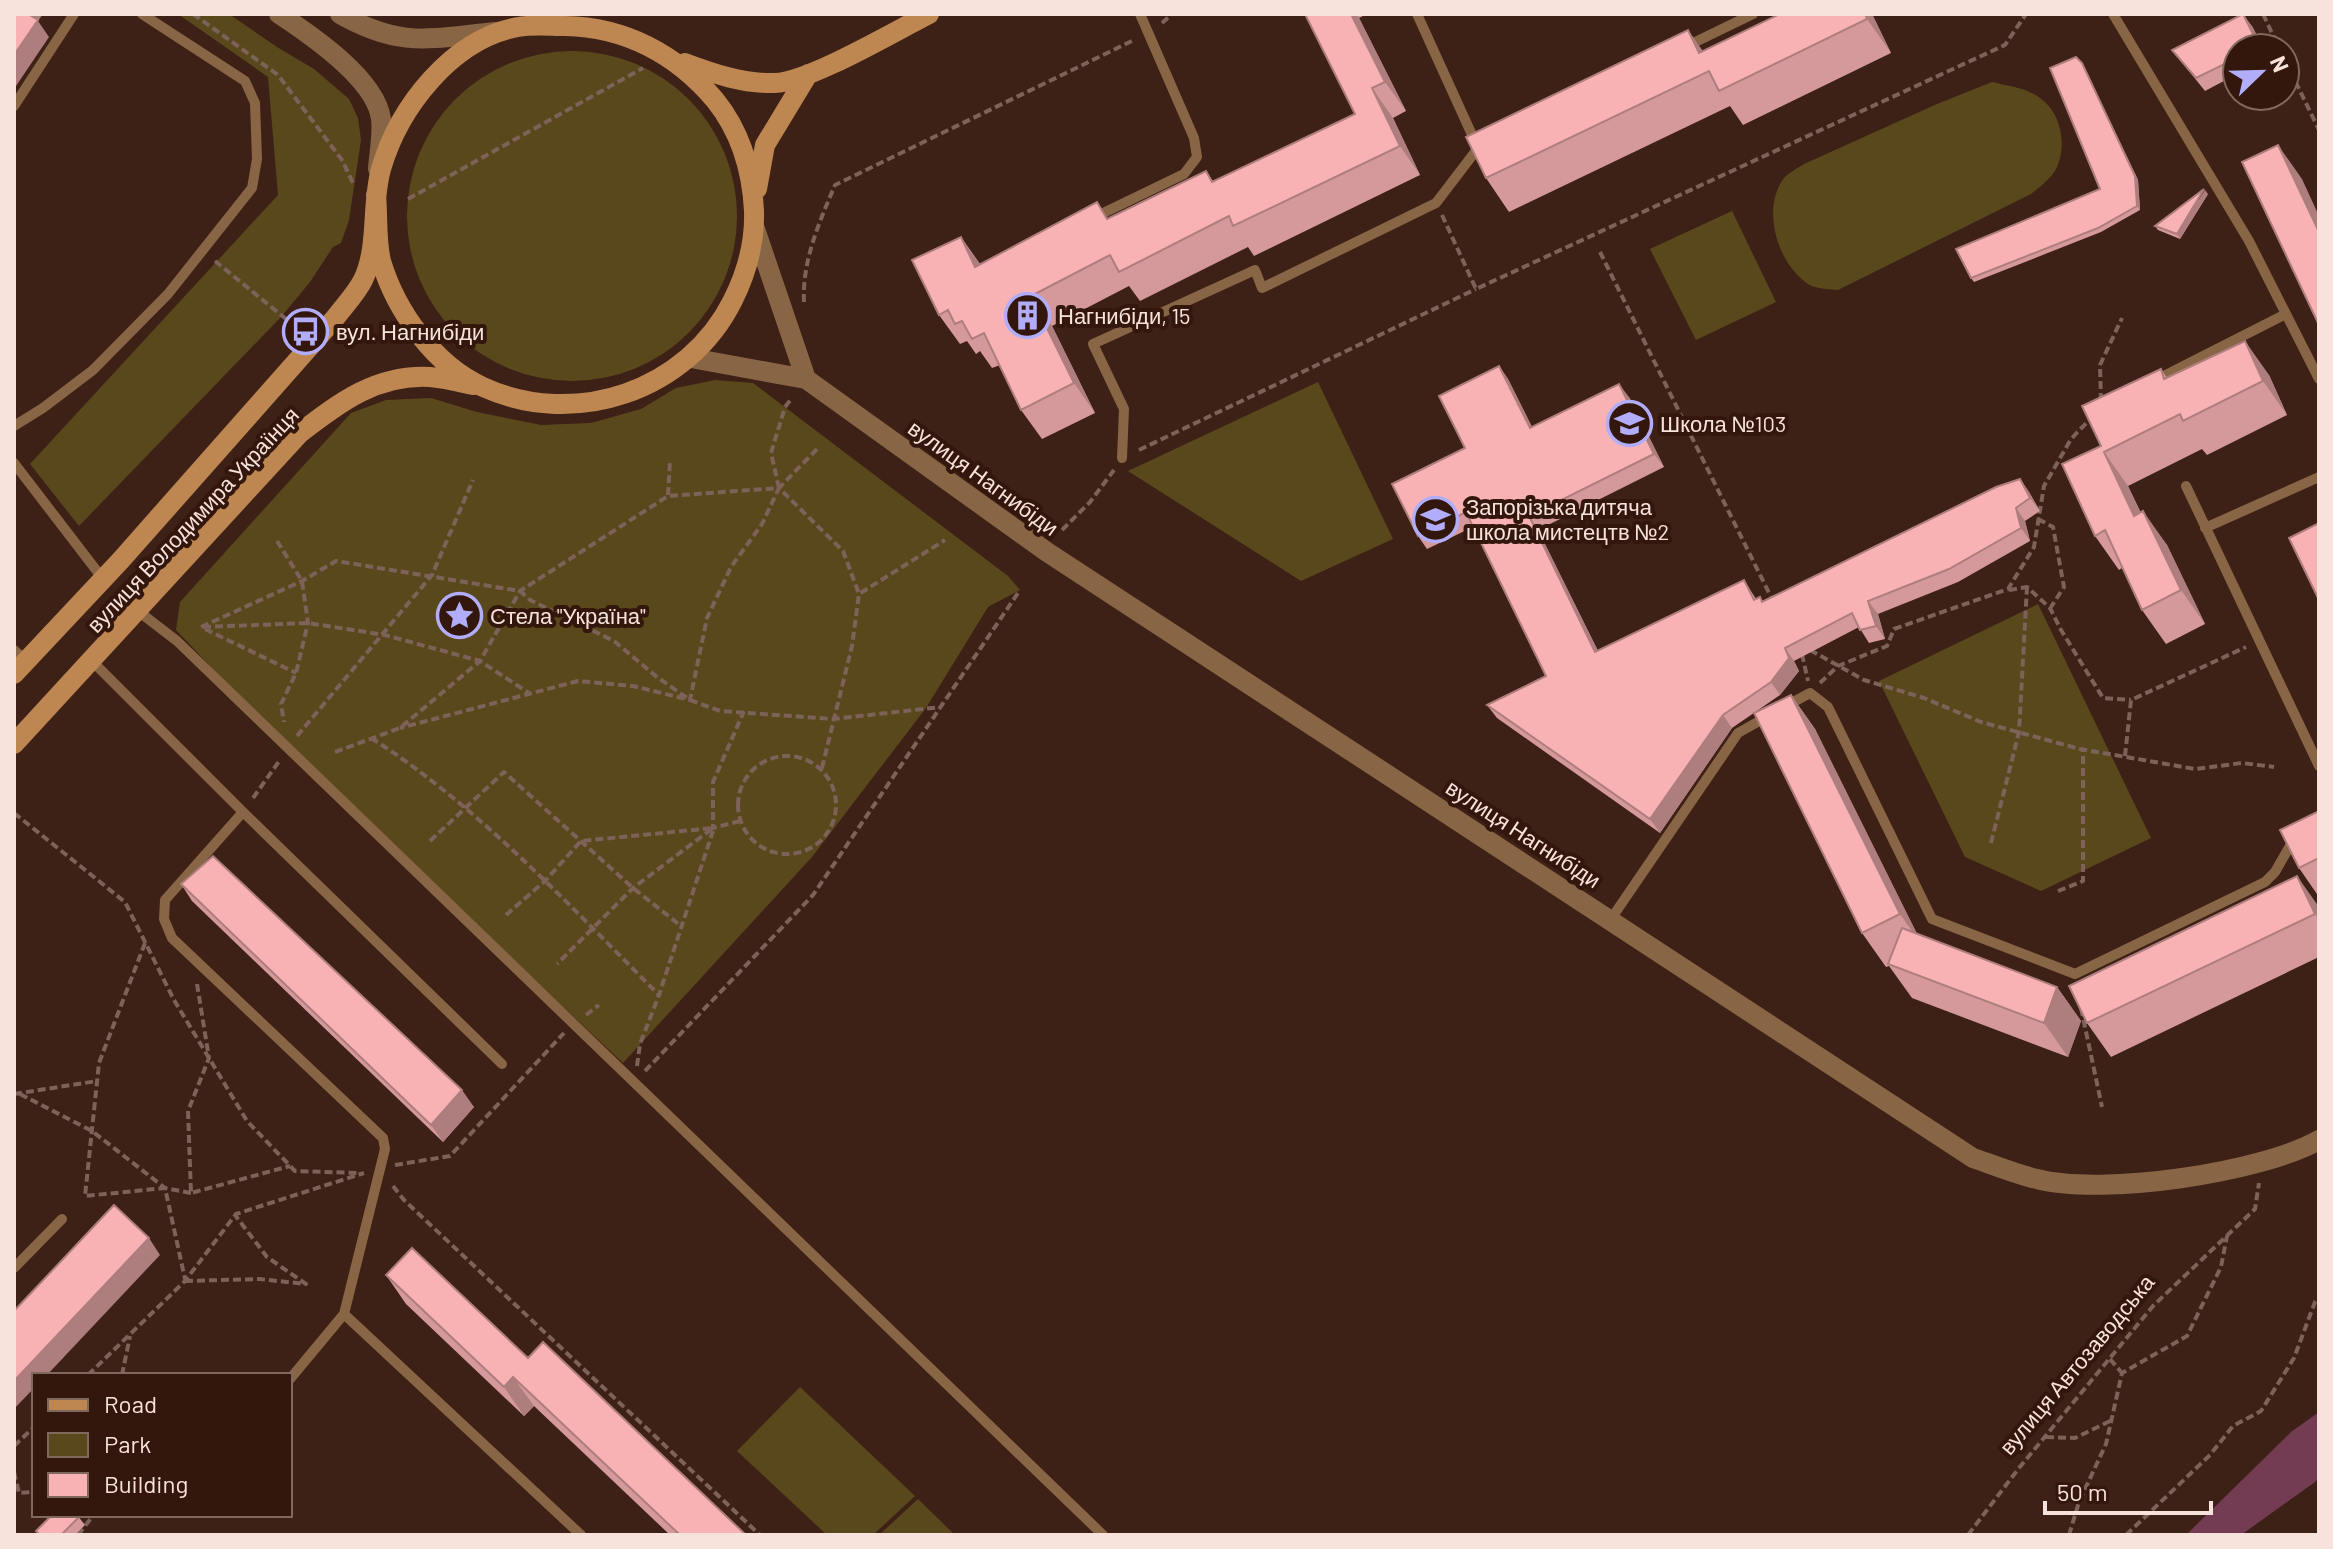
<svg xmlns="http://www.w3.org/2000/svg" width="2333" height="1549" viewBox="0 0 2333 1549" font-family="Barlow,sans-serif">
	<rect width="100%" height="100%" fill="#3d2016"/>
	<!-- green -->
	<path fill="#5a481d" d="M 178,14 L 229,14 L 277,47 L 314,69 L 349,99 L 358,118 L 361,140 L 349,220 L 341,243 L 333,247 L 310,282 L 281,317 L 79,526 L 30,464 L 278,195 L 268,77 Z
		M407 216a165 165 0 1 1 330 0a165 165 0 1 1-330 0Z
		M 1992,82 C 2008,86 2027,88 2040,98 C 2061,112 2067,145 2057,167 C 2051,179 2041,186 2031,194 L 1838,290 C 1828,289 1816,289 1808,284 C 1777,263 1761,209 1784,178 C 1788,173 1798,168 1804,164 L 1937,104 Z
		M 1732,211 L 1776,302 L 1696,340 L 1650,249 Z
		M 715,380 L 753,383 L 1008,576 L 1020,590 L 988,607 L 926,708 L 812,857 L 623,1063 L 288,748 L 176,630 L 180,602 L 351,413 L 386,400 L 431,398 L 477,412 L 541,425 L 591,423 L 641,409 L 676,388 Z
		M 1318,382 L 1393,539 L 1301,581 L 1128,471 Z
		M 2038,604 L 2151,838 L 2041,891 L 1965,857 L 1879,681 Z
		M 800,1387 L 915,1496 L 873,1535 L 827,1535 L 737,1451 Z
		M 918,1499 L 955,1535 L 879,1535 Z"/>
	<!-- water -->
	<path fill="#743c53" d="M 2319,1412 L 2319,1478 L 2315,1482 L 2241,1535 L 2186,1535 L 2291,1432 Z"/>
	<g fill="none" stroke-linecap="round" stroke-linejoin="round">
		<!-- path -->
		<path stroke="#7c6259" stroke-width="4" stroke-dasharray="8 4" stroke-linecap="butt" d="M 193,14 L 278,75 L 342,160 L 353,183
			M 2263,14 L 2279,48
			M 1162,23 L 1172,14
			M 2285,60 L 2319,130
			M 408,199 L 643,68
			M 1442,215 L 1476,289 L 2005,45 L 2026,14
			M 1600,252 L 1773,601
			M 215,261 L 286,319
			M 804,302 C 802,261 819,223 835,185 L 1134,40
			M 2101,401 L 2100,365 L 2122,318
			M 817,449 L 779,488 L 843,551 L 859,594 L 945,540
			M 1139,450 L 1476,289
			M 779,488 L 771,453 L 785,407 L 792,398
			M 668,495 L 670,461
			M 2038,519 L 2053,527 L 2064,587 L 2051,607
			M 1062,530 L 1090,502 L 1114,470
			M 277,541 L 302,581 L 308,623 L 296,673 L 281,704 L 284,722
			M 2009,590 L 2027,587 L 2050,608 L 2061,630 L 2103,698 L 2131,700
			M 201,627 L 302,581 L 336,561 L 520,591 L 530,600 L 614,641 L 657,677 L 690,700 L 720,711 L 833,719 L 941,707
			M 203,627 L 308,623 L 385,635 L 480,661 L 529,693
			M 205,629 L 296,673
			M 1810,650 L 1864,680 L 1924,698 L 1981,722 L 2080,749 L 2195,769 L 2242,763 L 2274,767
			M 1802,654 L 1808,681
			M 1820,683 L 1838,666 L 1887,646 L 1894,629 L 2008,589 L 2034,547 L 2044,486 L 2071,439 L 2091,418
			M 297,736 L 432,575 L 473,480
			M 371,738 C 477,805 570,906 659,995
			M 335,752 L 400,728 L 480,661 L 520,591 L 668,496 L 779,488 L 762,524 L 731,567 L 707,618 L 690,700 L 633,686 L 578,681 L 400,728
			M 2125,756 L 2131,700 L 2246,647
			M738 805a49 49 0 1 1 98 0a49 49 0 1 1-98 0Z
			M 822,768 L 852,646 L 859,594
			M 253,798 L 280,760
			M 14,813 L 125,902 L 174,1000 L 247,1121 L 295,1171 L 360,1173
			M 740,821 L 713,828 L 713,782 L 744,711
			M 430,841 L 504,772 L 633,888 L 681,926
			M 1991,843 L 2019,732 L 2027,587
			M 2058,891 L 2083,881 L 2083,750
			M 506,915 L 545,881 L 581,841 L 713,828 L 633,888 L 557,964
			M 145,943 L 99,1063 L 85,1196 L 165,1188 L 185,1279
			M 197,984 L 209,1058 L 188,1111 L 191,1193 L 290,1166
			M 2081,1008 L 2102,1107
			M 586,1015 L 599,1005
			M 637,1066 L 640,1044 L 659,995 L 713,831
			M 645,1071 L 813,895 L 1020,590
			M 14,1094 L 97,1081
			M 20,1094 L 92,1131 L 165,1188 L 191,1193
			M 395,1165 L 450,1156 L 564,1033
			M 393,1186 L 404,1200 L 760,1535
			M 185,1281 L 259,1279 L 306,1284 L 267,1257 L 235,1215
			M 2110,1359 L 2122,1373
			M 88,1375 L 185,1281 L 236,1214 L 364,1173
			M 122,1375 L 130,1336
			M 2046,1437 L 2075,1438 L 2112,1420
			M 14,1446 L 34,1427
			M 14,1472 L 19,1493 L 34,1492
			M 78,1535 L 92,1517 L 90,1515
			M 1968,1535 L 2019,1468 L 2153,1306 L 2255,1209 L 2259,1183
			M 2069,1535 L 2079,1502 L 2106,1444 L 2122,1373 L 2187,1336 L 2221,1267 L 2227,1236
			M 2126,1535 L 2210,1455 L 2233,1426 L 2261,1411 L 2294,1358 L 2315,1302 L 2319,1298"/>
		<!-- lane -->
		<path stroke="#886545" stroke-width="10" d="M 2113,14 L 2249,241 L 2286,314
			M 1687,46 L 1753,14
			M 14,106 L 74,14
			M 1095,217 L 1184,174 L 1197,157 L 1194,138 L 1140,14
			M 2154,381 L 2286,314 L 2319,379
			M 14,426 L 43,408 L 93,370 L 168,294 L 252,188 L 257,159 L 255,103 L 245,81 L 142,14
			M 1122,458 L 1124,409 L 1093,344 L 1255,270 L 1262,288 L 1436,203 L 1478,148 L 1417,14
			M 14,463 L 103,579
			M 2186,486 L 2319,766
			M 2205,528 L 2319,477
			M 138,611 L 177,641 L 1103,1535
			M 14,650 L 26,661
			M 91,660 L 243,812 L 502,1064
			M 1784,707 L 1810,693 L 1828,707 L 1932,919 L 2075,974 L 2265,882 L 2275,872 L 2295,837
			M 243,812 L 165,900 L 164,919 L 172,938 L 383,1138 L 385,1149 L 344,1314 L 581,1535
			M 1611,919 L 1738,733 L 1770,715
			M 14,1268 L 62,1219
			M 290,1379 L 344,1314"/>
		<!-- street -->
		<path stroke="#886545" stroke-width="20" d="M 279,14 C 311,35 376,79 381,119 C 383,135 379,153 378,169
			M 340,14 C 402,49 431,38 496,32
			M 755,229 L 806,379
			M 691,358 L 806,379 L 1047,552 L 1973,1158 C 1994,1165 2015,1174 2037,1179 C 2103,1196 2260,1173 2319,1140"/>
		<!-- secondary -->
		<path stroke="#be8651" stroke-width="20" d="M 685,63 C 714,74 744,84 775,83 C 809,82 895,31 929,14
			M 757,189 L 765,145 L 808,74
			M 14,674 L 121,560 L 335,318 C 344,306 356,294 363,280 C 379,247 371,205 381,169 C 399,107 452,39 518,27 C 533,24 550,26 565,26 C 625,27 676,54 715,100 C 740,131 752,171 754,211 C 755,242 747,272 733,300 C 688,391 575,429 483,387 C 434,365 396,311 381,261 C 376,241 378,216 376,195
			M 14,744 L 300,433 C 340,402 377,374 430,377 C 444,378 459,382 473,385"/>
	</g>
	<!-- wall -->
	<path fill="#d6999b" d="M 1305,14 L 1367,14 L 1359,18 L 1406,111 L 1393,118 L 1420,175 L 1254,256 L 1248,247 L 1140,301 L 1129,286 L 1052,326 L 1095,413 L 1042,439 L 1021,410 L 1000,365 L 992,368 L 980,351 L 976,354 L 967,341 L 960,344 L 939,315 L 961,237 L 980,264 L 1109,218 L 1206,171 L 1213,181 L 1355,114 Z
		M 1872,14 L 1891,53 L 1743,125 L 1730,106 L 1509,212 L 1486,178 L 1703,52 Z
		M 2252,26 L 2263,48 L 2237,48 L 2237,74 L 2205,91 L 2172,50 Z
		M 2082,63 L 2138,180 L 2140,210 L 2101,232 L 1974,282 L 1971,278 L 2100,189 Z
		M 2208,194 L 2180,239 L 2158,230 L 2155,226 Z
		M 1499,366 L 1508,379 L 1532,427 L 1629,397 L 1664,467 L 1538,530 L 1598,651 L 1744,580 L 1756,599 L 1762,601 L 2020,479 L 2029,492 L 2040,511 L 2025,521 L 2030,541 L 1958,582 L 1878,614 L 1885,639 L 1869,643 L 1859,627 L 1794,661 L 1799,671 L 1780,695 L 1732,728 L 1660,833 L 1497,718 L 1487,705 L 1546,676 L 1473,527 L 1427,549 L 1418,536 L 1465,448 Z
		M 2161,369 L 2167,378 L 2269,375 L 2287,415 L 2207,455 L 2202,449 L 2128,486 L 2141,513 L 2167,545 L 2205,624 L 2166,644 L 2142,610 L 2122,568 L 2119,570 L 2095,536 L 2101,446 Z
		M 1791,695 L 1815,729 L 1917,934 L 2057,987 L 2081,1021 L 2068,1057 L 1912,998 L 1889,966 L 1886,967 L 1862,933 Z
		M 2319,811 L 2319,897 L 2299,868 Z
		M 181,884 L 474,1107 L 443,1142 L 192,901 Z
		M 2319,907 L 2319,957 L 2111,1057 L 2087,1023 Z
		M 386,1275 L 528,1358 L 746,1535 L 670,1535 L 534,1406 L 524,1416 L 406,1304 Z
		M 77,1515 L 85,1525 L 75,1535 L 39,1535 L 36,1531 Z"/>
	<!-- shaded-wall -->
	<path fill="#ae7d7e" d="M 26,14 L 43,14 L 38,21 L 49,37 L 14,89 L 14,55 Z
		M 1351,14 L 1357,14 L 1359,18 L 1406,111 L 1385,82 Z
		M 1865,14 L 1872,14 L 1891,53 L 1867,19 Z
		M 2243,14 L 2252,26 L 2263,48 L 2259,46 Z
		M 1688,30 L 1712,64 L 1699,53 Z
		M 2082,63 L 2138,180 L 2140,210 L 2137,206 Z
		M 1372,88 L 1393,118 L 1420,175 L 1400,146 Z
		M 2278,145 L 2302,179 L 2319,216 L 2319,232 Z
		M 2205,190 L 2208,194 L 2180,239 L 2177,234 Z
		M 961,237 L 981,266 L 975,267 Z
		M 1031,296 L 1052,326 L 1095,413 L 1074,383 Z
		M 2245,341 L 2269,375 L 2287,415 L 2263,381 Z
		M 1499,366 L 1508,379 L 1539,441 L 1530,428 Z
		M 1619,384 L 1629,397 L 1664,467 L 1654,454 Z
		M 2104,452 L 2128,486 L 2158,550 L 2134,516 Z
		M 2020,479 L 2029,492 L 2040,511 L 2030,498 Z
		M 2016,508 L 2025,521 L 2030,541 L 2021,528 Z
		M 2143,511 L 2167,545 L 2205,624 L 2181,590 Z
		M 1529,516 L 1538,530 L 1605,665 L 1595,652 Z
		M 1868,601 L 1878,614 L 1885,639 L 1876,626 Z
		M 1785,648 L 1794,661 L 1799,671 L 1780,695 L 1771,682 Z
		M 1791,695 L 1815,729 L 1924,948 L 1900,914 Z
		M 1723,715 L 1732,728 L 1660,833 L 1650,819 Z
		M 2297,876 L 2319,907 L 2319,919 L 2315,914 Z
		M 2057,987 L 2081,1021 L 2068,1057 L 2044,1023 Z
		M 462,1090 L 474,1107 L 443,1142 L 431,1125 Z
		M 149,1238 L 160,1255 L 47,1375 L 34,1375 L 34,1388 L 14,1409 L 14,1381 Z
		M 513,1377 L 534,1406 L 524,1416 L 504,1387 Z"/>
	<!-- building -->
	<path fill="#f9b2b4" stroke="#ae7d7e" stroke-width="2" d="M 14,14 L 28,14 L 38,20 L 14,55 Z
		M 1305,14 L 1351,14 L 1385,82 L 1372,88 L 1400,146 L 1233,226 L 1229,216 L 1119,272 L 1110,255 L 1031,296 L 1074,383 L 1021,410 L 984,333 L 972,339 L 962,321 L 955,324 L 948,310 L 939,315 L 912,260 L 961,237 L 975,267 L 1097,202 L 1107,219 L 1206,171 L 1212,182 L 1355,114 Z
		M 1780,14 L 1865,14 L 1867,19 L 1719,91 L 1709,71 L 1486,178 L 1466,137 L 1688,30 L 1699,53 Z
		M 2243,14 L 2259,46 L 2256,48 L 2237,48 L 2237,58 L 2196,78 L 2172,50 Z
		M 2076,57 L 2082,63 L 2135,176 L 2137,206 L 2098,228 L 1971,278 L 1956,249 L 2100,189 L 2050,68 Z
		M 2278,145 L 2319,232 L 2319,325 L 2242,162 Z
		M 2204,189 L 2177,234 L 2155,226 Z
		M 2245,341 L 2263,381 L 2183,421 L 2180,414 L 2104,452 L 2134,516 L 2143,511 L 2181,590 L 2142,610 L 2105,530 L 2095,536 L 2062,464 L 2101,446 L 2082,406 L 2161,369 L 2164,379 Z
		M 1499,366 L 1530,428 L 1619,384 L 1654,454 L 1529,516 L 1595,652 L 1744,580 L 1754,600 L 1760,597 L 1762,602 L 1996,487 L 2020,479 L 2030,498 L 2016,508 L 2021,528 L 1949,569 L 1868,601 L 1876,626 L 1860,630 L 1852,613 L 1785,648 L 1789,658 L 1771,682 L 1723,715 L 1650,819 L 1487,705 L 1546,676 L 1466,512 L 1418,536 L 1392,484 L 1465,448 L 1439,396 Z
		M 2319,523 L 2319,600 L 2289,538 Z
		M 1791,695 L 1900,914 L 1862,933 L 1754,713 Z
		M 2319,811 L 2319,858 L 2299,868 L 2280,830 Z
		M 213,856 L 462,1090 L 431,1125 L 181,884 Z
		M 2297,876 L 2315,914 L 2087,1023 L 2069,986 Z
		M 1902,928 L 2057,987 L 2044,1023 L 1888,964 Z
		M 114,1205 L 149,1238 L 14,1381 L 14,1311 Z
		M 412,1248 L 528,1358 L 543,1342 L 746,1535 L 680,1535 L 513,1377 L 504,1387 L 386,1275 Z
		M 52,1515 L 77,1515 L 79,1517 L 61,1535 L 40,1535 L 36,1531 Z"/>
	<!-- icons -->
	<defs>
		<symbol id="building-ring" viewBox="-11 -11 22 22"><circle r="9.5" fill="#33160c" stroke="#b1adfa" stroke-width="1.5"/><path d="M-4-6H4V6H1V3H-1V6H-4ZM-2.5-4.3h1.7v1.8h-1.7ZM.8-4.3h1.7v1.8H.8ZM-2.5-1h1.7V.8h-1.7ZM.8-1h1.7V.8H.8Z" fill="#b1adfa"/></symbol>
		<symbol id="bus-ring" viewBox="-11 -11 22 22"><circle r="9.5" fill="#33160c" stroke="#b1adfa" stroke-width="1.5"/><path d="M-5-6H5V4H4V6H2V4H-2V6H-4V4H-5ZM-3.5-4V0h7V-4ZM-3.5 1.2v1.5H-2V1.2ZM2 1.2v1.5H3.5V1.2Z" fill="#b1adfa"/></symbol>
		<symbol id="school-ring" viewBox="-11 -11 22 22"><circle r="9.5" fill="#33160c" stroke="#b1adfa" stroke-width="1.5"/><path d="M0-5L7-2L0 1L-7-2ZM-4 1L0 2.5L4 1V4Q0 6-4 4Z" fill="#b1adfa"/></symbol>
		<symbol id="sight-ring" viewBox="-11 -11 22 22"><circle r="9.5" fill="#33160c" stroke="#b1adfa" stroke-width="1.5"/><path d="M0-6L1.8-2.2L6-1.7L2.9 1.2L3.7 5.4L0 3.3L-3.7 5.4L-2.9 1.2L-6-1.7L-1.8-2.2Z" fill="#b1adfa"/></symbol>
	</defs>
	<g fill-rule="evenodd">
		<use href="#building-ring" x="1002" y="290" width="51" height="51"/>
		<use href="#bus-ring" x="280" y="306" width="51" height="51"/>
		<use href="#school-ring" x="1604" y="398" width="51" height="51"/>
		<use href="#school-ring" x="1410" y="494" width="51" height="51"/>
		<use href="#sight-ring" x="434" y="590" width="51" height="51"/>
	</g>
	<g text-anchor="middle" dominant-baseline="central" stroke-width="8" stroke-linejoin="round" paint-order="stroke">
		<!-- poi labels -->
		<g font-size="22" fill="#f7e3dc" stroke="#33160c" text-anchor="start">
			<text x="1058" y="315">Нагнибіди, 15</text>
			<text x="336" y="331">вул. Нагнибіди</text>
			<text x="1660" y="423">Школа №103</text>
			<text x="1466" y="506">Запорізька дитяча<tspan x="1466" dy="25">школа мистецтв №2</tspan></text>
			<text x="490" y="615">Стела "Україна"</text>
		</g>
		<!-- street labels -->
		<g font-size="22" fill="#f7e3dc" stroke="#33160c">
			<text transform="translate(984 477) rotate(36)">вулиця Нагнибіди</text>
			<text transform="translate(192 519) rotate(-47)">вулиця Володимира Українця</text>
			<text transform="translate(1524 833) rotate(33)">вулиця Нагнибіди</text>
			<text transform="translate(2076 1364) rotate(-50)">вулиця Автозаводська</text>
		</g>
	</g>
	<!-- border -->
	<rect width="2333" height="1549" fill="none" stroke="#f7e3dc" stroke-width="32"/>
	<!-- legend -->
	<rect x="32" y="1373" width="260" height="144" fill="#33160c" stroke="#81685f" stroke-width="2"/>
	<rect x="48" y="1399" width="40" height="12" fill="#be8651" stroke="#81685f" stroke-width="2"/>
	<text x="104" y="1413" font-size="24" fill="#f7e3dc">Road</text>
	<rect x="48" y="1433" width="40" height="24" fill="#5a481d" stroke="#81685f" stroke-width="2"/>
	<text x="104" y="1453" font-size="24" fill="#f7e3dc">Park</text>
	<rect x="48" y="1473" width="40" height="24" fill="#f9b2b4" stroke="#81685f" stroke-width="2"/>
	<text x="104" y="1493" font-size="24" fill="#f7e3dc">Building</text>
	<!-- north arrow -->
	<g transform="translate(2261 72) rotate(67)"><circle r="38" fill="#33160c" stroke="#81685f" stroke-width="2"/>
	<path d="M0-6L14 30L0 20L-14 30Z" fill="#b1adfa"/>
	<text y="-12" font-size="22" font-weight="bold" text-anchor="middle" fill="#f7e3dc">N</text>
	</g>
	<!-- scale -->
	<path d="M2045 1501v12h166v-12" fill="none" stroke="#f7e3dc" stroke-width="4"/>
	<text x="2057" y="1501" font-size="24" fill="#f7e3dc" stroke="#33160c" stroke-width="6" paint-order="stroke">50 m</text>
</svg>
